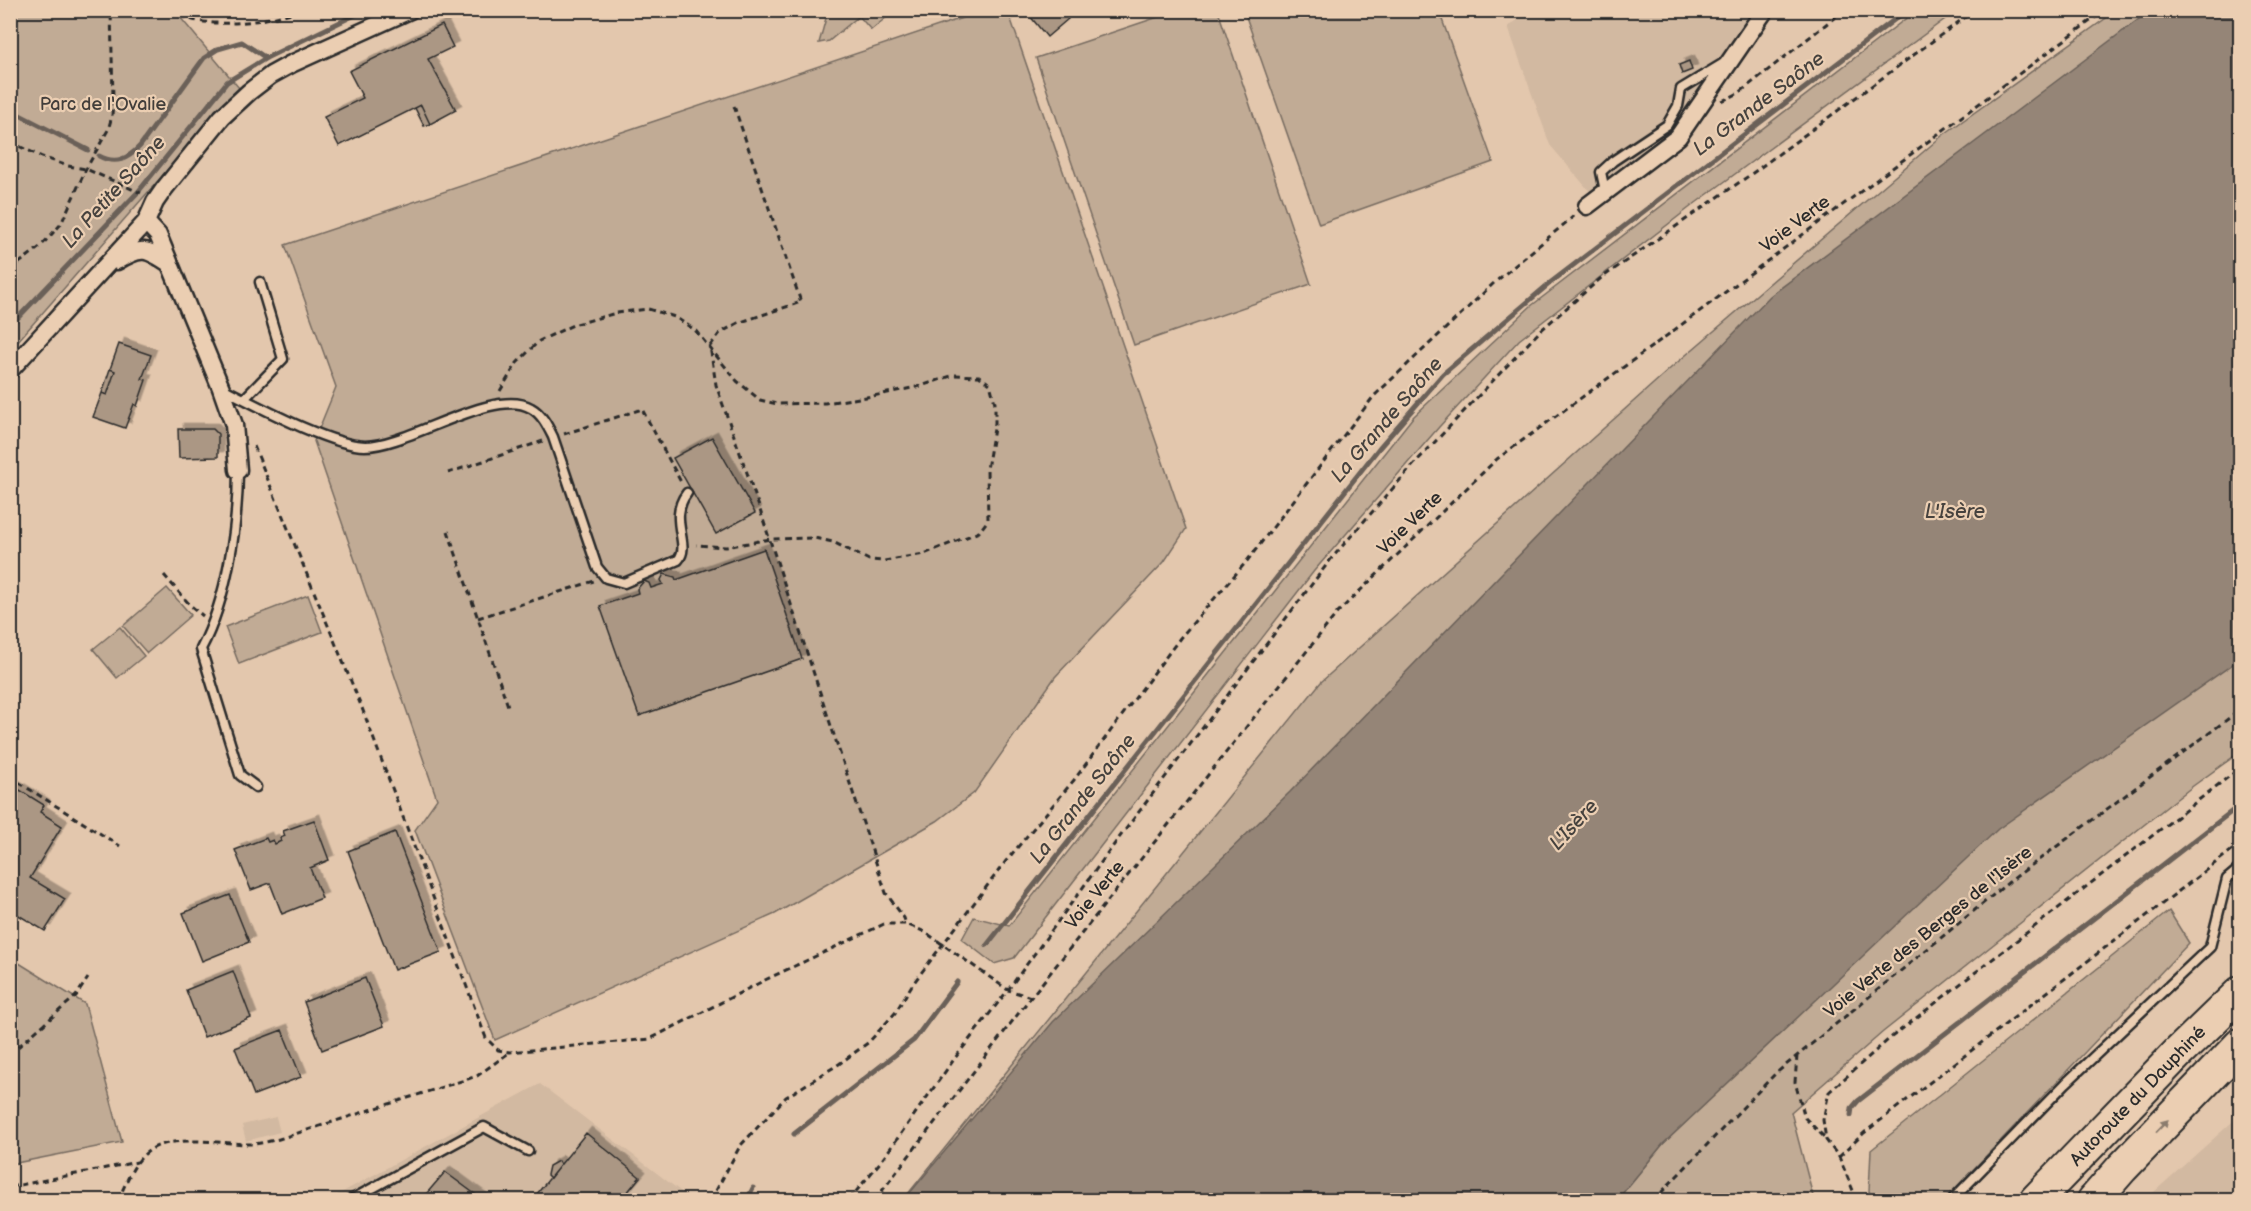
<svg xmlns="http://www.w3.org/2000/svg" width="2251" height="1211" viewBox="0 0 2251 1211" font-family="'Balsamiq Sans',sans-serif">
	<defs>
		<filter id="shadow"><feDropShadow dx="5.5" dy="-5.5" stdDeviation="0" flood-color="#0004"/></filter>
	</defs>
	<rect width="100%" height="100%" fill="#e3c7ad"/>
	<filter id="ink" filterUnits="userSpaceOnUse"><feTurbulence type="fractalNoise" baseFrequency=".0167" numOctaves="2"/><feDisplacementMap in="SourceGraphic" scale="12" xChannelSelector="R" yChannelSelector="G"/><feConvolveMatrix kernelMatrix="1 2 1 2 8 2 1 2 1" color-interpolation-filters="sRGB"/></filter>
	<g filter="url(#ink)">
		<!-- built -->
		<path fill="#d2b9a1" d="M 1518,11 L 1761,11 L 1680,128 L 1592,194 L 1550,145 L 1508,27 L 1520,18 Z
			M 540,1084 L 692,1200 L 328,1200 Z
			M 2240,1115 L 2240,1200 L 2145,1200 Z
			M 276,1117 L 280,1132 L 246,1141 L 242,1125 Z"/>
		<!-- green -->
		<path fill="#c1ab95" stroke="#766b60" stroke-width="1.5" d="M 1917,10 L 1956,11 L 1693,205 L 1519,340 L 1439,427 L 1314,571 L 1014,958 L 994,964 L 962,939 L 974,917 L 1009,926 L 1413,417 L 1531,306 Z
			M 11,11 L 175,11 L 239,88 L 11,349 Z
			M 828,11 L 828,10 L 894,11 L 871,30 L 859,16 L 829,41 L 819,43 Z
			M 983,11 L 1008,11 L 1186,529 L 1164,562 L 1055,677 L 974,793 L 937,821 L 775,914 L 495,1040 L 415,830 L 437,799 L 314,441 L 336,387 L 285,245 Z
			M 1176,11 L 1218,11 L 1311,284 L 1134,345 L 1036,58 Z
			M 1244,11 L 1439,11 L 1493,162 L 1319,224 Z
			M 2116,11 L 2185,11 L 914,1200 L 903,1200 L 1321,682 L 1672,367 L 1943,135 Z
			M 167,588 L 191,615 L 147,653 L 123,626 Z
			M 2240,588 L 2240,752 L 2193,786 L 1883,1032 L 1791,1112 L 1814,1200 L 1617,1200 L 1663,1144 Z
			M 308,595 L 322,632 L 239,664 L 225,627 Z
			M 120,627 L 144,656 L 117,678 L 93,649 Z
			M 2169,911 L 2189,943 L 1944,1200 L 1873,1200 L 1869,1191 L 1871,1150 Z
			M 11,958 L 85,1004 L 122,1142 L 11,1164 Z"/>
		<!-- water -->
		<path fill="#958577" stroke="#6b6159" stroke-width="1.5" d="M 2151,10 L 2240,11 L 2240,659 L 1998,829 L 1663,1144 L 1617,1200 L 904,1200 L 1053,1022 L 1290,792 L 1770,296 Z"/>
		<g fill="none" stroke-linecap="round" stroke-linejoin="round">
			<!-- stream -->
			<path stroke="#6b6159" stroke-width="5" d="M 10,110 L 88,150
				M 99,156 C 116,165 128,159 140,146 L 204,58 L 218,49 L 242,42 L 266,58
				M 10,326 L 138,192 L 227,82 L 266,58 L 365,10
				M 987,945 L 1379,448 L 1443,374 L 1550,283 L 1907,10
				M 1851,1115 L 1852,1108 L 1858,1101 L 2240,805
				M 794,1134 L 914,1040 L 957,982
				M 747,1200 L 753,1188"/>
		</g>
		<!-- building -->
		<path fill="#ab9784" stroke="#2b2b2b" stroke-width="1.5" filter="url(#shadow)" d="M 1025,10 L 1061,10 L 1068,19 L 1047,37 Z
			M 442,25 L 453,47 L 428,59 L 456,110 L 430,124 L 421,105 L 339,146 L 324,117 L 363,98 L 349,71 Z
			M 1689,61 L 1692,70 L 1682,74 L 1679,65 Z
			M 421,105 L 430,124 L 424,126 L 415,108 Z
			M 119,344 L 151,355 L 142,379 L 146,380 L 137,406 L 134,404 L 125,428 L 93,417 L 102,393 L 107,395 L 115,371 L 110,369 Z
			M 110,369 L 115,371 L 107,395 L 102,393 Z
			M 178,429 L 213,429 L 218,434 L 218,457 L 179,458 Z
			M 712,437 L 755,513 L 716,534 L 673,458 Z
			M 764,549 L 802,659 L 639,716 L 600,606 L 638,593 L 637,589 L 644,581 L 649,583 L 651,588 L 663,584 L 661,580 L 664,574 L 675,577 L 676,580 Z
			M 10,784 L 44,805 L 40,812 L 62,826 L 30,878 L 65,899 L 45,931 L 10,910 Z
			M 314,820 L 329,860 L 310,868 L 322,898 L 282,914 L 270,883 L 251,890 L 235,850 L 266,838 L 268,842 L 273,840 L 275,844 L 281,841 L 280,838 L 285,836 L 283,831 Z
			M 395,832 L 441,952 L 394,970 L 348,851 Z
			M 230,895 L 249,942 L 202,961 L 183,913 Z
			M 233,971 L 251,1018 L 204,1037 L 186,990 Z
			M 365,978 L 384,1026 L 322,1050 L 304,1002 Z
			M 282,1030 L 301,1077 L 254,1095 L 235,1048 Z
			M 586,1133 L 640,1177 L 621,1200 L 558,1200 L 551,1194 L 546,1200 L 532,1200 Z
			M 558,1161 L 561,1164 L 550,1178 L 547,1175 L 549,1166 Z
			M 445,1172 L 483,1200 L 421,1200 Z"/>
		<g fill="none" stroke-linecap="round" stroke-linejoin="round">
			<defs>
				<path id="lane" d="M 1605,191 L 1601,172 L 1613,161 L 1667,125 L 1678,106 L 1681,89 L 1724,63
					M 222,388 C 256,405 329,445 365,446 C 408,446 495,386 531,408 C 542,414 548,427 553,437 L 597,567 L 606,578 L 624,583 L 678,560 C 692,545 667,519 687,493
					M 244,399 L 283,359 L 260,282
					M 238,470 C 238,525 227,600 201,649 L 240,775 L 256,787
					M 351,1200 L 484,1127 L 528,1151
					M 1952,1200 L 2066,1083 L 2210,947 L 2227,879 L 2240,868"/>
				<path id="street" d="M 1587,206 L 1678,137 L 1765,10
					M 146,222 L 158,235 L 221,388 L 234,425 L 238,470
					M 117,261 C 142,246 146,248 170,264
					M 10,370 L 146,222 L 155,202 L 164,189 L 222,117 L 249,92 L 271,75 L 291,64 L 410,10"/>
				<path id="highway" d="M 2036,1200 L 2178,1053 L 2240,993
					M 2094,1200 L 2122,1168 L 2240,1045"/>
			</defs>
			<!-- lane casing -->
			<use href="#lane" stroke="#2b2b2b" stroke-width="13"/>
			<!-- street casing -->
			<use href="#street" stroke="#2b2b2b" stroke-width="21"/>
			<!-- highway casing -->
			<use href="#highway" stroke="#2b2b2b" stroke-width="36"/>
			<!-- path -->
			<path stroke="#2b2b2b" stroke-width="3" stroke-dasharray="6 4.5" stroke-linecap="butt" d="M 172,10 C 180,14 189,20 198,21 C 232,27 269,20 302,10
				M 1722,101 L 1739,93 L 1844,10
				M 734,106 L 801,302 L 738,323 L 720,333 L 710,346 L 716,385 L 758,504 L 886,893 L 904,918 L 906,924
				M 10,142 L 42,157 L 68,166 L 86,169 L 141,193
				M 10,270 L 40,247 L 61,224 L 86,169 L 108,130 L 112,116 L 113,99 L 111,10
				M 500,391 L 517,363 L 539,341 L 573,325 L 616,313 L 648,309 L 675,317 L 695,330 L 737,381 L 760,400 L 777,404 L 825,403 L 873,396 L 921,386 L 954,375 L 979,376 L 990,384 L 995,403 L 995,423 L 987,469 L 988,520 L 979,532 L 924,554 L 884,561 L 869,560 L 833,542 L 814,538 L 770,539 L 726,547 L 696,545
				M 564,434 L 642,409 L 682,484
				M 254,446 L 362,708 L 486,1038 L 498,1050 L 510,1052 L 650,1039 L 765,980 L 884,924 L 906,924 L 925,932 L 1008,990 L 1031,997
				M 448,473 L 543,441
				M 448,531 L 509,709
				M 164,575 L 190,605 L 203,616
				M 478,618 L 594,581
				M 10,777 L 120,846
				M 10,1054 L 76,996 L 88,978
				M 1797,1056 L 1795,1082 L 1805,1118 L 1825,1138
				M 1839,1157 L 1864,1133 L 2240,844
				M 10,1187 L 137,1162
				M 118,1200 C 126,1184 133,1161 150,1150 C 173,1134 224,1144 251,1144 C 260,1144 270,1141 279,1139 L 477,1076 L 510,1052
				M 711,1200 L 740,1146 L 786,1097 L 839,1064 L 869,1042 L 895,1013 L 912,985 L 1006,861 L 1074,780 L 1180,638 L 1247,561 L 1374,396 L 1494,283 L 1574,216
				M 849,1200 L 882,1160 L 955,1058 L 1008,990 L 1116,842 L 1331,559 L 1415,463 L 1540,331 L 1600,279 L 1750,175 L 1975,10
				M 875,1200 L 1031,997 L 1338,612 L 1497,459 L 1669,334 L 2105,10
				M 1654,1200 L 1775,1074 L 2009,882 L 2240,710
				M 1857,1200 L 1839,1157 L 1826,1140 L 1823,1120 L 1829,1092 L 1889,1039 L 2240,768"/>
			<!-- lane -->
			<use href="#lane" stroke="#ebceb2" stroke-width="8"/>
			<!-- street -->
			<use href="#street" stroke="#ebceb2" stroke-width="16"/>
			<!-- highway -->
			<use href="#highway" stroke="#ebceb2" stroke-width="32"/>
		</g>
		<!-- one-way arrows -->
		<defs><path id="oneway-solid" d="M-6-.8H1V-3.2L6.5 0L1 3.2V.8H-6Z" transform="scale(1.5)"/></defs>
		<use fill="#8b7c6e" href="#oneway-solid" transform="translate(2162 1126) rotate(-46)"/>
	</g>
	<g text-anchor="middle" dominant-baseline="central" stroke-width="4.5" stroke-linejoin="round" paint-order="stroke">
		<!-- park labels -->
		<g font-size="18" fill="#423e3b" stroke="#ebceb2">
			<text x="103" y="104">Parc de l'Ovalie</text>
		</g>
		<!-- street labels -->
		<g font-size="18" fill="#2b2b2b" stroke="#ebceb2">
			<text transform="translate(1795 224) rotate(-37)">Voie Verte</text>
			<text transform="translate(1410 523) rotate(-44)">Voie Verte</text>
			<text transform="translate(1095 895) rotate(-51)">Voie Verte</text>
			<text transform="translate(1928 932) rotate(-39)">Voie Verte des Berges de l'Isère</text>
			<text transform="translate(2138 1096) rotate(-46)">Autoroute du Dauphiné</text>
		</g>
		<!-- water labels -->
		<g font-size="20" font-style="italic" fill="#46423e" stroke="#ebceb2">
			<text transform="translate(1759 104) rotate(-37)">La Grande Saône</text>
			<text transform="translate(114 192) rotate(-48)">La Petite Saône</text>
			<text transform="translate(1387 420) rotate(-49)">La Grande Saône</text>
			<text x="1955" y="512">L'Isère</text>
			<text transform="translate(1083 799) rotate(-52)">La Grande Saône</text>
			<text transform="translate(1574 825) rotate(-47)">L'Isère</text>
		</g>
	</g>
	<!-- margin -->
	<rect width="2251" height="1211" fill="none" stroke="#ebceb2" stroke-width="36"/>
	<rect x="18" y="18" width="2215" height="1175" fill="none" stroke="#2b2b2b" stroke-width="2" filter="url(#ink)"/>
</svg>
